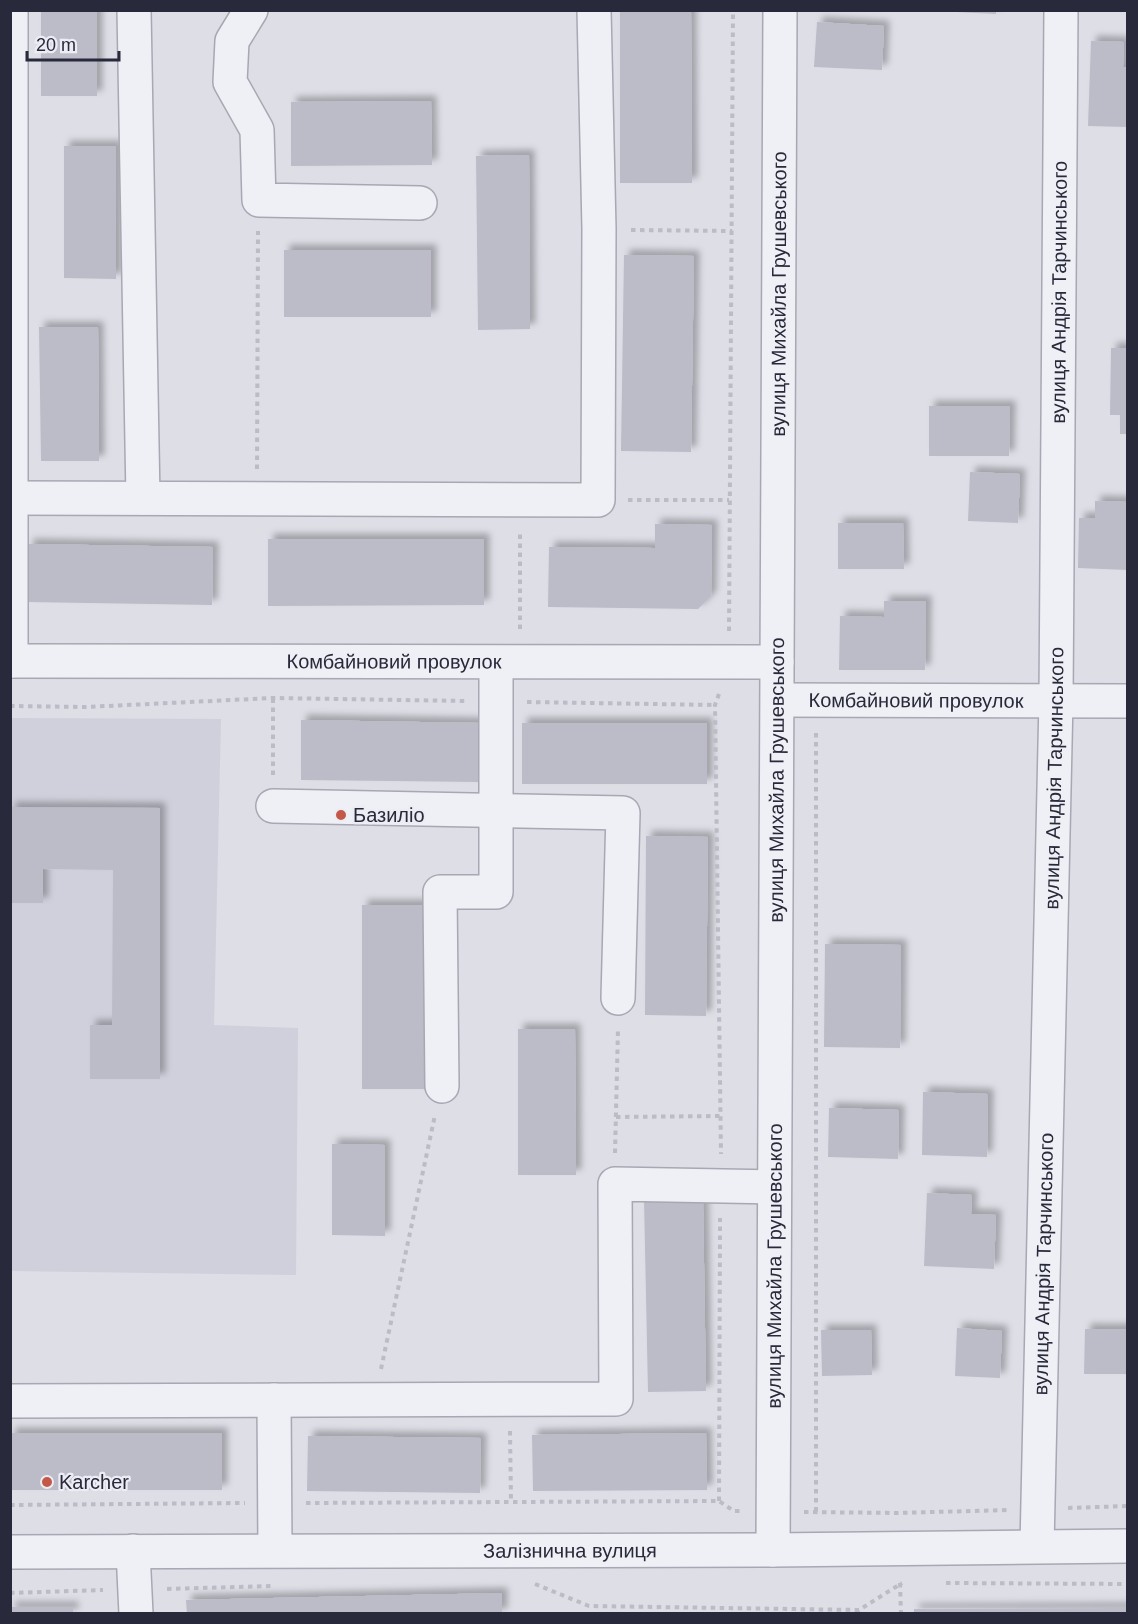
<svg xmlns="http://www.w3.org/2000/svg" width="1138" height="1624" viewBox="0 0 1138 1624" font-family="Helvetica,sans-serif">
	<defs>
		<filter id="shadow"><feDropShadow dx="5.5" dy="-5.5" stdDeviation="3" flood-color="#0004"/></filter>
	</defs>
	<rect width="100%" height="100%" fill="#dddee6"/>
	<!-- built -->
	<path fill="#cfd0db" d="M 11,718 L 221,719 L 214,1025 L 298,1028 L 296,1275 L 11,1271 Z"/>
	<!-- building -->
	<path fill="#bbbcc8" filter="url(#shadow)" d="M 41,10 L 97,10 L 97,96 L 41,96 Z
		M 620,10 L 691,10 L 692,183 L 620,183 Z
		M 956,10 L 996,10 L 996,14 L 956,12 Z
		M 817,22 L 884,26 L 882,70 L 814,67 Z
		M 1091,41 L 1124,42 L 1123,67 L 1128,67 L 1128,127 L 1088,126 Z
		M 431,101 L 432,165 L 291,166 L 291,102 Z
		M 64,146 L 116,146 L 116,279 L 64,278 Z
		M 529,155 L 530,329 L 478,330 L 476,156 Z
		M 284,250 L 431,250 L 431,317 L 284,317 Z
		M 624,255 L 694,256 L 691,452 L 621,451 Z
		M 39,327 L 98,327 L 99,461 L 41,461 Z
		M 1111,348 L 1128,348 L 1128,434 L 1120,434 L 1120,415 L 1110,415 Z
		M 929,406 L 1010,406 L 1009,456 L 929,456 Z
		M 970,472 L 1020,474 L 1018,523 L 968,521 Z
		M 1095,501 L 1128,502 L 1128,570 L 1078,568 L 1079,518 L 1095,518 Z
		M 838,523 L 903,523 L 904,569 L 838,569 Z
		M 655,524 L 712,525 L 711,596 L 698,609 L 548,607 L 549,547 L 655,548 Z
		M 268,539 L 484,539 L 484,605 L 268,606 Z
		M 28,544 L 213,547 L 212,605 L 27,602 Z
		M 884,601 L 926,601 L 925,670 L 839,670 L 840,616 L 884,617 Z
		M 301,720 L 481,723 L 480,782 L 301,780 Z
		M 522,723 L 707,723 L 707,784 L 522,784 Z
		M 10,807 L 160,808 L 160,1079 L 90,1079 L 90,1025 L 112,1025 L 113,870 L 43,869 L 43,903 L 10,903 Z
		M 646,836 L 708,837 L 706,1016 L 645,1015 Z
		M 362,905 L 425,905 L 426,1089 L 362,1089 Z
		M 825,944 L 901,945 L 900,1048 L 824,1047 Z
		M 518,1029 L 575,1029 L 576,1175 L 518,1175 Z
		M 923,1092 L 988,1094 L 987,1157 L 922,1155 Z
		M 829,1108 L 899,1110 L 898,1159 L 828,1157 Z
		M 332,1144 L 385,1145 L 385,1236 L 332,1235 Z
		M 927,1193 L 972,1195 L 971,1214 L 996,1215 L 994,1269 L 924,1266 Z
		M 703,1198 L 706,1391 L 648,1392 L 644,1199 Z
		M 957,1328 L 1002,1331 L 1000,1378 L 955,1376 Z
		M 1085,1329 L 1128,1329 L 1128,1374 L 1084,1374 Z
		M 821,1330 L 871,1330 L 872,1375 L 822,1376 Z
		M 10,1433 L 222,1433 L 222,1490 L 10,1490 Z
		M 706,1433 L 707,1490 L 533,1491 L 532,1435 Z
		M 308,1436 L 481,1438 L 480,1493 L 307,1491 Z
		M 502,1593 L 502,1614 L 187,1614 L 186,1600 Z
		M 10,1607 L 73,1607 L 73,1614 L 10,1614 Z
		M 1128,1608 L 1128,1614 L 914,1614 L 914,1609 Z"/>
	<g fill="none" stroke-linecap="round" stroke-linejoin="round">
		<defs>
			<g id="minor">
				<path d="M 134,10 L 143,498"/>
				<path d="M 251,10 L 232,41 L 230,82 L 257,130 L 259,200 L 420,203"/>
				<path d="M 12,498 L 598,500 L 599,229 L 594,10"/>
				<path id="s1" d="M 10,661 L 777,662"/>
				<path d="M 11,661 L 11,10"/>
				<path id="s2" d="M 778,700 L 1128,701"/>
				<path d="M 273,806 L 623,813 L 618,998"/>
				<path d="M 442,1086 L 440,892 L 496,892 L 496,663"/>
				<path d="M 274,1400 L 275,1550"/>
				<path d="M 10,1401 L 616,1399 L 615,1184 L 774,1187"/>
				<path id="s3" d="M 1037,1546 L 1056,700 L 1061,10"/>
				<path id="s4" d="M 773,1550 L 780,10"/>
				<path d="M 133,1551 L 136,1614"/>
				<path id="s5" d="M 10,1552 L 773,1550 L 1128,1546"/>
			</g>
		</defs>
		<!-- minor casing -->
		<use href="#minor" stroke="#a7a8b3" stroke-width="36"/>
		<!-- path -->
		<path stroke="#bbbcc5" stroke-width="4" stroke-dasharray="4.5 4.5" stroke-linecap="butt" d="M 631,230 L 732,231
			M 257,469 L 258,231
			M 628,500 L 729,500
			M 520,629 L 520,532
			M 729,631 L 733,10
			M 719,694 L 715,705 L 721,1154
			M 527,702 L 715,705
			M 10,706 L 86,707 L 273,698 L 466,701
			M 816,733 L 816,1512
			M 273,775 L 273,699
			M 616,1117 L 721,1116
			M 615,1153 L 618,1029
			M 381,1369 L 435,1115
			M 510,1431 L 511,1502
			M 719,1501 L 720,1218
			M 306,1503 L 719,1501 L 734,1511 L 743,1511
			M 10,1505 L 245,1503
			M 1068,1508 L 1128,1506
			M 804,1512 L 898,1513 L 1007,1510
			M 900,1583 L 901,1614
			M 946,1583 L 1128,1584
			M 535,1584 L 589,1606 L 859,1610 L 902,1583
			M 167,1589 L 271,1586
			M 10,1593 L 103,1590"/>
		<!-- minor -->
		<use href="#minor" stroke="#eff0f5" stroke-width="33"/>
	</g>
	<!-- markers -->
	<g fill="#c45848" stroke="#ecedf4" stroke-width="2">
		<circle cx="341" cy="815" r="6"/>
		<circle cx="47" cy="1482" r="6"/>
	</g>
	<g text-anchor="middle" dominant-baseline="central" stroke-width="4.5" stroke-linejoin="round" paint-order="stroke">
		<!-- street labels -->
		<g font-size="20" fill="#28293b" stroke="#ecedf4">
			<text stroke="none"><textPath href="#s3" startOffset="1254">вулиця Андрія Тарчинського</textPath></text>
			<text stroke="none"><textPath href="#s4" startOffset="1256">вулиця Михайла Грушевського</textPath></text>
			<text stroke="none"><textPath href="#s1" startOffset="384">Комбайновий провулок</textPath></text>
			<text stroke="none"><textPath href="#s2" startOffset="138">Комбайновий провулок</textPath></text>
			<text stroke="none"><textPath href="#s3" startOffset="768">вулиця Андрія Тарчинського</textPath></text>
			<text stroke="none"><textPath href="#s4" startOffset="770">вулиця Михайла Грушевського</textPath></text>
			<text stroke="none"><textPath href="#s3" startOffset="282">вулиця Андрія Тарчинського</textPath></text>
			<text stroke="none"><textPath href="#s4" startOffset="284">вулиця Михайла Грушевського</textPath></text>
			<text stroke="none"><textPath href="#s5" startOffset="560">Залізнична вулиця</textPath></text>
		</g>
		<!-- poi labels -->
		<g font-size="20" fill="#28293b" stroke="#ecedf4" text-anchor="start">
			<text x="353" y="815">Базиліо</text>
			<text x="59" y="1482">Karcher</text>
		</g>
	</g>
	<!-- border -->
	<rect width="1138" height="1624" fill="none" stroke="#28293b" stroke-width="24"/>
	<!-- scale -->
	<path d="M27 51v9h92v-9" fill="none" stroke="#28293b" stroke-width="3"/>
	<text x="36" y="51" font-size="18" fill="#28293b" stroke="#ecedf4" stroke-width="4.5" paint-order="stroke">20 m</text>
</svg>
